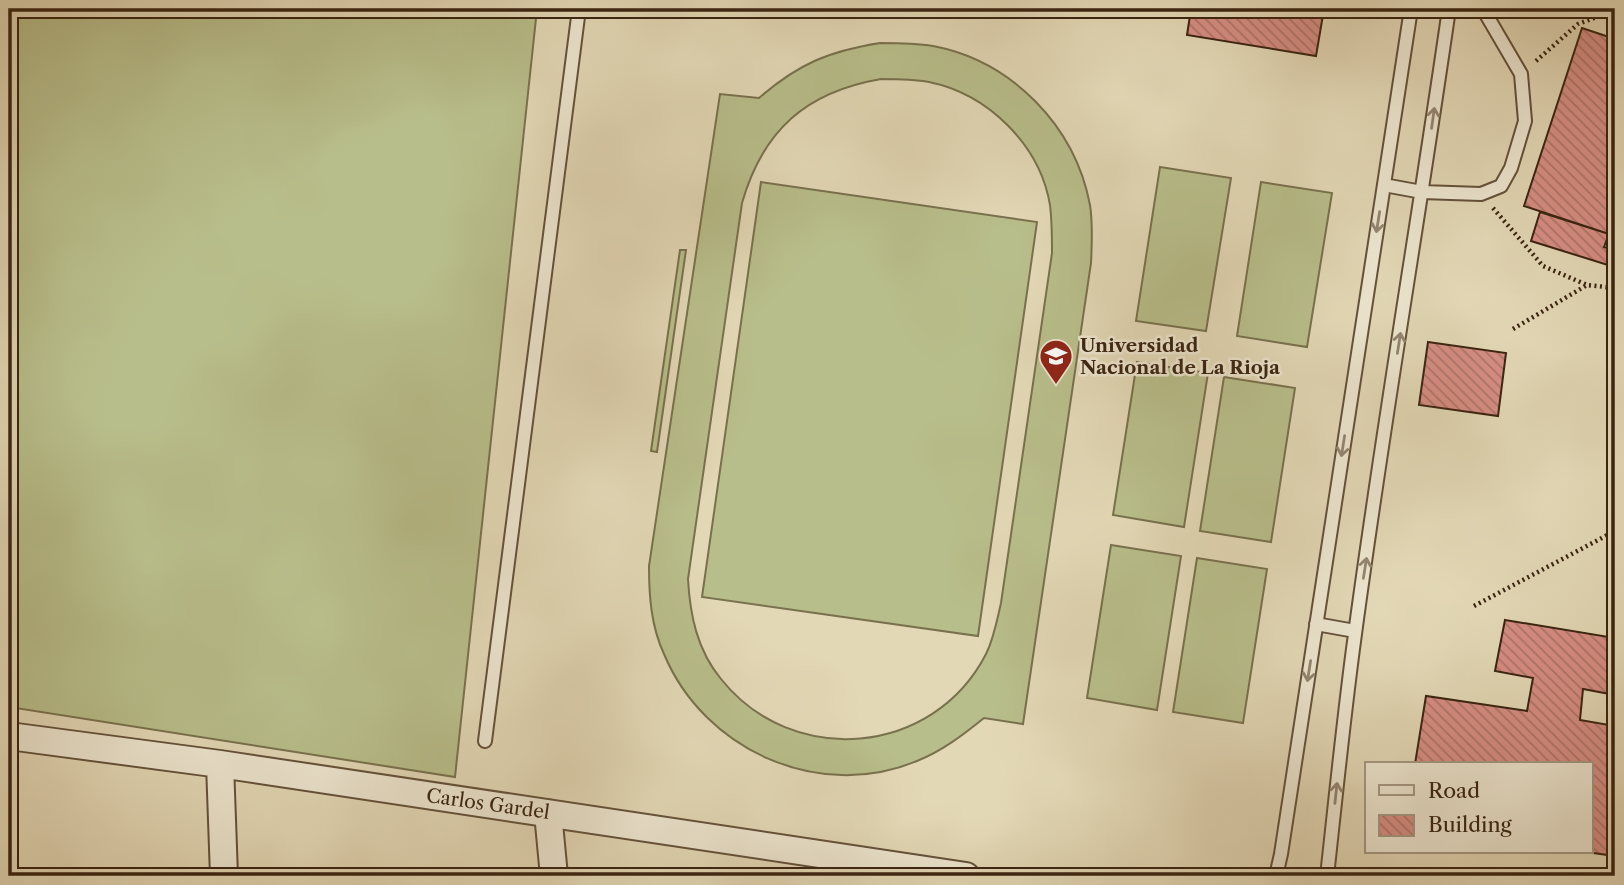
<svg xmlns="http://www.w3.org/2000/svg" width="1624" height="885" viewBox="0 0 1624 885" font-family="'Libre Caslon Text',serif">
	<defs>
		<pattern id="building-back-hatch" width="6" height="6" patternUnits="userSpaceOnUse" patternTransform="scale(1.75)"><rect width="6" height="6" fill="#d78e84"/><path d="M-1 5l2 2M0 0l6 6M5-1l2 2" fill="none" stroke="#af746b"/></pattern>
	</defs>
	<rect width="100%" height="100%" fill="#e3d8b6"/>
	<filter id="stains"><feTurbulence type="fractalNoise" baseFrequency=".00286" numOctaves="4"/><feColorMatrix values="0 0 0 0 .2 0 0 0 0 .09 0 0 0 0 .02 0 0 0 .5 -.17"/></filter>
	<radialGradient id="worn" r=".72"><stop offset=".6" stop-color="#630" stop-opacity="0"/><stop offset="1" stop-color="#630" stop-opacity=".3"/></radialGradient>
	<!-- grass -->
	<path fill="#b8be8b" stroke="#79714e" stroke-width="2" fill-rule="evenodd" d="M 9,9 L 537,9 L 455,777 L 9,707 Z
		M 880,43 C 898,43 915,43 933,46 C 1012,61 1075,126 1090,205 C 1093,224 1092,244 1091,263 L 1023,724 L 984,718 C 963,735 942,751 917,761 C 819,802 704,750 664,654 C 651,626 649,596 649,566 L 720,94 L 759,98 C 798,64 829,51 880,43 ZM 881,79 C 897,79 913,79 929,82 C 988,94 1040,145 1050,205 C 1052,221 1052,237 1052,253 L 1001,603 C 997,620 994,638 986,654 C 933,757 792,768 721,679 C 697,650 690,615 688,579 L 742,203 C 763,130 806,92 881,79 Z
		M 1160,167 L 1231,178 L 1206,331 L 1136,321 Z
		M 761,182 L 1037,222 L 978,636 L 702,597 Z
		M 1261,182 L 1332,193 L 1307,347 L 1237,336 Z
		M 680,250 L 686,250 L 657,452 L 651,451 Z
		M 1137,362 L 1208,373 L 1184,527 L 1113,515 Z
		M 1224,377 L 1295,388 L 1271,542 L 1200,531 Z
		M 1111,545 L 1181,556 L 1157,710 L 1087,698 Z
		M 1197,558 L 1267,569 L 1243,723 L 1173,712 Z"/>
	<!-- building -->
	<path fill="url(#building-back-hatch)" stroke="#3a2411" stroke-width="2" d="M 1191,9 L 1324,9 L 1316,56 L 1187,35 Z
		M 1582,28 L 1615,39 L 1615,236 L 1524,206 Z
		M 1540,212 L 1609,234 L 1604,247 L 1615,250 L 1611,266 L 1531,241 Z
		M 1428,342 L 1506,353 L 1498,416 L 1419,405 Z
		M 1505,620 L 1615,638 L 1615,695 L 1583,689 L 1580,720 L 1615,726 L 1615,856 L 1586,852 L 1591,852 L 1591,764 L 1415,764 L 1426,696 L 1527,711 L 1533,678 L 1495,671 Z"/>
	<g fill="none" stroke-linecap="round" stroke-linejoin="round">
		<defs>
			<path id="service" d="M 1384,185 L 1422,192 L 1481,194 L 1501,186 L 1511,168 L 1525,121 L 1521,74 L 1483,9
				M 1316,624 L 1355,631
				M 485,741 L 579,9
				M 1276,876 L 1281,854 L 1411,9
				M 1327,876 C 1336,795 1344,714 1355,634 C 1383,425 1419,217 1449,9"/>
			<path id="minor" d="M 9,736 L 220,764 L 966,876
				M 220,764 L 224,876
				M 548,813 L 554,876"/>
		</defs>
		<!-- service casing -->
		<use href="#service" stroke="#64513a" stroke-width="16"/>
		<!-- minor casing -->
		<use href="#minor" stroke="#64513a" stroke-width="30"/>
		<!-- path -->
		<path stroke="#3a2411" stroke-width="4.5" stroke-dasharray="2 3.5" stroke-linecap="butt" d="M 1536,61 L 1578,24 L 1613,11
			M 1493,208 L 1543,266 L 1587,285 L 1615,288
			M 1513,329 L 1587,285
			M 1474,606 L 1615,531"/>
		<!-- service -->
		<use href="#service" stroke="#ede6d0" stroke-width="12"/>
		<!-- minor -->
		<use href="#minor" stroke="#ede6d0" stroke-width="26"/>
	</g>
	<!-- one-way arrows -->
	<defs><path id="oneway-shaft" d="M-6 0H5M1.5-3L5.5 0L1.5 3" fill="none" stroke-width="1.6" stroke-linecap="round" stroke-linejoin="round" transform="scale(1.75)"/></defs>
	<g stroke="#948570">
		<use href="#oneway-shaft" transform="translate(1433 118) rotate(-82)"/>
		<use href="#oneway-shaft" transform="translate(1378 222) rotate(99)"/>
		<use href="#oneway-shaft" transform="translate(1399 343) rotate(-81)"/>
		<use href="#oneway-shaft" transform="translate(1343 446) rotate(99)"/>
		<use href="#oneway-shaft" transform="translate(1365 568) rotate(-81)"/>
		<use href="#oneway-shaft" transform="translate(1309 671) rotate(99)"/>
		<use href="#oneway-shaft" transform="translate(1336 793) rotate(-84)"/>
	</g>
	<!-- icons -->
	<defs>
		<symbol id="university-pin" viewBox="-11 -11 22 30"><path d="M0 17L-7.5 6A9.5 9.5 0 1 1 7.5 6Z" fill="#8f2418" stroke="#ede6d0"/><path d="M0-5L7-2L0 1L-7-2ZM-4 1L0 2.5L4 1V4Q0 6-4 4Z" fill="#fff"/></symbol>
	</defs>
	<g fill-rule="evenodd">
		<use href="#university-pin" x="1037" y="337" width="38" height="52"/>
	</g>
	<g text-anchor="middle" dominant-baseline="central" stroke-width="5" stroke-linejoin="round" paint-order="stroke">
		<!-- poi labels -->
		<g font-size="19" font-weight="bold" fill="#3a2411" stroke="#ede6d0" text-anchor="start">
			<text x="1080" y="345">Universidad<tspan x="1080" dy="22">Nacional de La Rioja</tspan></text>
		</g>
		<!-- street labels -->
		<g font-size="19" fill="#3a2411" stroke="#ede6d0">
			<text transform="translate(488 804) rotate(8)">Carlos Gardel</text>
		</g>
	</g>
	<!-- margin -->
	<rect width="1624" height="885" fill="none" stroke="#e3d8b6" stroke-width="35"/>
	<rect x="10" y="10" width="1603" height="864" fill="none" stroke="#3a2411" stroke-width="3.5"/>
	<rect x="18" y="18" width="1589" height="850" fill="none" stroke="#3a2411" stroke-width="2"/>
	<!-- legend -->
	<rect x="1365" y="762" width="228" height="91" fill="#ede6d0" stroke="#a59884" stroke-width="2"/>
	<rect x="1379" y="785" width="35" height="10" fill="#ede6d0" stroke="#a59884" stroke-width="2"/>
	<text x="1428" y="798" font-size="21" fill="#3a2411">Road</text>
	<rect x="1379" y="815" width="35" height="21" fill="url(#building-back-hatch)" stroke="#a59884" stroke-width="2"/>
	<text x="1428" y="832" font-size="21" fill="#3a2411">Building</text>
	<rect width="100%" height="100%" filter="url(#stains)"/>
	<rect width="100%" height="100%" fill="url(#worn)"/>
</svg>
